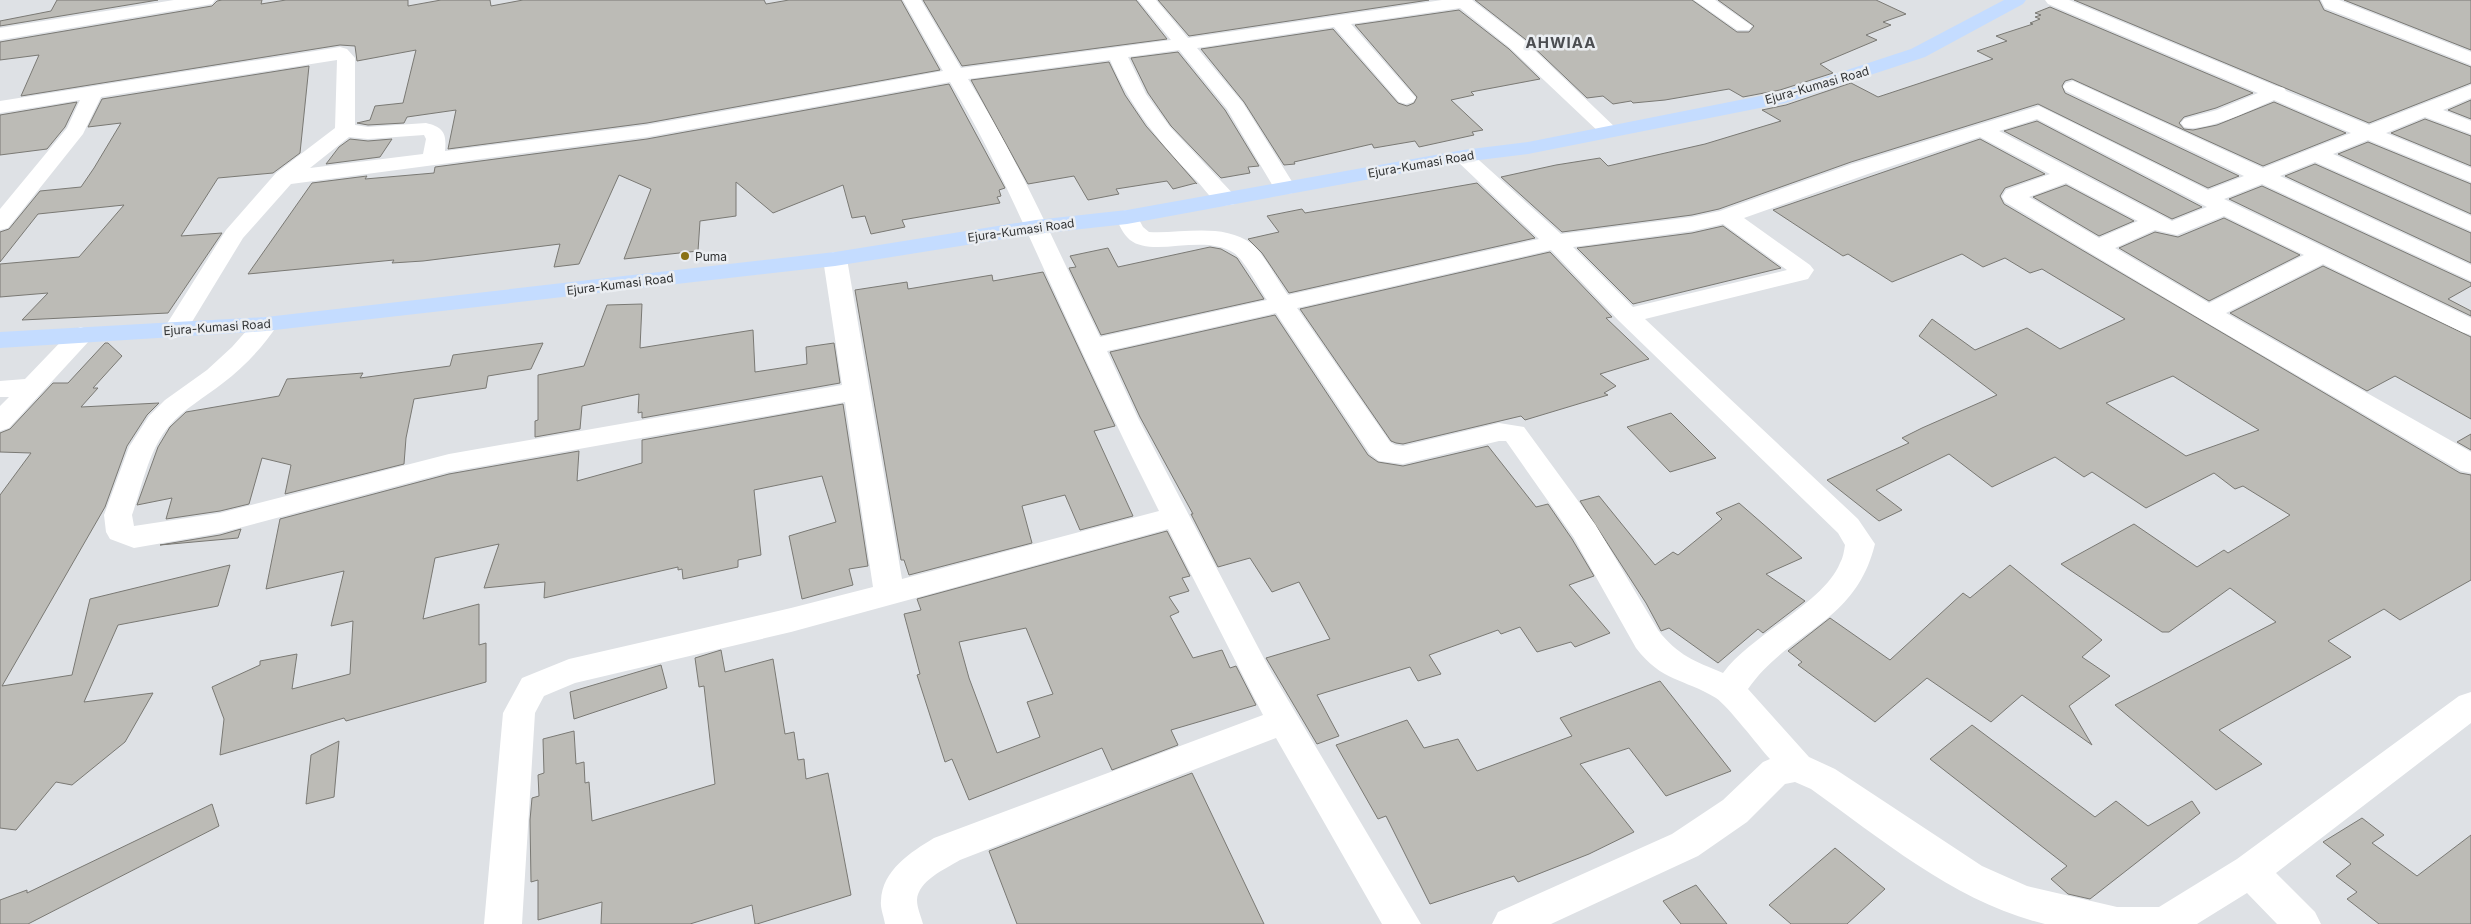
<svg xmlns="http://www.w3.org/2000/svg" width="2471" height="924" viewBox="0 0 2471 924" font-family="Inter,sans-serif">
	<rect width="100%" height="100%" fill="#dee1e5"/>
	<!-- building -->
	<path fill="#bcbbb6" stroke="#7a7974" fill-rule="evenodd" d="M 57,0 L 158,0 L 0,26 L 0,21 L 51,11 Z
		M 222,0 L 262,0 L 261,4 L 286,0 L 408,0 L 408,6 L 441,0 L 490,0 L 491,6 L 523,0 L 764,0 L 766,4 L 789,0 L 901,0 L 940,70 L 647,123 L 448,149 L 456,110 L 407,117 L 404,123 L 368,125 L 357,123 L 370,120 L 375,106 L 403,103 L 416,50 L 357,61 L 355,46 L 340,45 L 21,96 L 39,55 L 0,60 L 0,42 L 212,6 L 217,1 Z
		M 923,0 L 1136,0 L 1167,39 L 962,66 Z
		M 1158,0 L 1429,0 L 1189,36 Z
		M 1475,0 L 1692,0 L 1737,32 L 1749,32 L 1754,26 L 1718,0 L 1876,0 L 1906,14 L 1883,22 L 1891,25 L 1866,35 L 1877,40 L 1820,64 L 1833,73 L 1780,90 L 1743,97 L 1729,89 L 1665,100 L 1633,103 L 1631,101 L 1613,104 L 1603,96 L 1587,98 L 1525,39 Z
		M 2074,0 L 2319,0 L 2324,10 L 2471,67 L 2471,83 L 2369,123 Z
		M 2344,0 L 2471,0 L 2471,50 Z
		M 2050,7 L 2253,93 L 2216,108 L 2184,117 L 2179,123 L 2184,129 L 2193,130 L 2217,125 L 2274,102 L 2346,133 L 2263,166 L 2072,79 L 2065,81 L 2062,86 L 2065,93 L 2239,176 L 2208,188 L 2038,104 L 1851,162 L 1719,209 L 1692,215 L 1562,232 L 1501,177 L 1556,165 L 1600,158 L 1608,166 L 1705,144 L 1781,121 L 1762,110 L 1786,105 L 1851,83 L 1878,97 L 1993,59 L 1977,51 L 2007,41 L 1996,36 L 2033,24 L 2030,23 L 2040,19 L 2035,17 L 2041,15 L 2035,13 Z
		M 1459,10 L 1509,49 L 1540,79 L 1471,92 L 1474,95 L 1451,100 L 1483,130 L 1472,132 L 1474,135 L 1419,147 L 1415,141 L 1374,148 L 1372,144 L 1294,162 L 1295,164 L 1284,165 L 1244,102 L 1201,49 L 1333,29 L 1398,103 L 1407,106 L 1414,103 L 1417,97 L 1355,25 Z
		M 1178,52 L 1225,110 L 1259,166 L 1248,167 L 1250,173 L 1221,178 L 1171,126 L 1148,93 L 1131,58 Z
		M 1109,62 L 1125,95 L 1146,126 L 1197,184 L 1196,183 L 1173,189 L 1167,181 L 1116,189 L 1119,194 L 1088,200 L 1074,176 L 1028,184 L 971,80 Z
		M 309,66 L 300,153 L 273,173 L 218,178 L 181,236 L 222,233 L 168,313 L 22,320 L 48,293 L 0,297 L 0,264 L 79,257 L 124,205 L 38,214 L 0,262 L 0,232 L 9,229 L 40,191 L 81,187 L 94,168 L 121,123 L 88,127 L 102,99 Z
		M 949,84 L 1005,188 L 999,190 L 1001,196 L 997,197 L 1000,203 L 902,220 L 905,227 L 871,234 L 865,216 L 852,218 L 843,185 L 773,213 L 736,182 L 736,216 L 700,221 L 698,251 L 624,259 L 651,189 L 619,175 L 579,264 L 554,267 L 560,244 L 423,261 L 392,263 L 394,260 L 248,274 L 312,183 L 367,176 L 365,179 L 434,173 L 435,167 L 647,139 Z
		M 2471,100 L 2471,119 L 2448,110 Z
		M 77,102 L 65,127 L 47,149 L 0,155 L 0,115 Z
		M 2425,119 L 2471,136 L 2471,166 L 2391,133 Z
		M 2037,121 L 2202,207 L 2172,219 L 2004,131 Z
		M 350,139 L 368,141 L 392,139 L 380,157 L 326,164 L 339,147 Z
		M 1980,139 L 2045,174 L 2005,188 L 2000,196 L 2004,204 L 2460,473 L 2471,475 L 2471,580 L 2400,620 L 2384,609 L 2328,641 L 2351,657 L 2219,730 L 2262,764 L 2216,790 L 2115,705 L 2276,622 L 2230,588 L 2169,632 L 2162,632 L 2061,564 L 2134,524 L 2197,567 L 2224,550 L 2228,553 L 2290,515 L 2243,486 L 2235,489 L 2214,473 L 2146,508 L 2092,472 L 2084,477 L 2055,457 L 1992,487 L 1949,454 L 1876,490 L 1902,510 L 1879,521 L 1827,480 L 1909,443 L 1902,438 L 1922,428 L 1997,395 L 1919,336 L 1932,319 L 1975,350 L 2027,328 L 2060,349 L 2125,319 L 2042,269 L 2030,273 L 2005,258 L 1983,267 L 1962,254 L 1892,282 L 1848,254 L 1843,256 L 1773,210 ZM 2173,376 L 2259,430 L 2186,456 L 2106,403 Z
		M 2368,142 L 2471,184 L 2471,214 L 2338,154 Z
		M 2315,164 L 2471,233 L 2471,263 L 2285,176 Z
		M 1477,183 L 1535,238 L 1289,293 L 1262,253 L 1248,239 L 1279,232 L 1267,216 L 1302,209 L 1305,213 Z
		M 2066,185 L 2134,221 L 2099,236 L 2033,197 Z
		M 2262,186 L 2471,283 L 2471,286 L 2448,299 L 2471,311 L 2471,316 L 2229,199 Z
		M 2224,218 L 2300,255 L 2209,301 L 2119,248 L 2155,232 L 2178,237 Z
		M 1723,226 L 1781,268 L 1633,304 L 1577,248 L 1692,233 Z
		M 1210,247 L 1221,249 L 1237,258 L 1264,299 L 1101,335 L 1069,268 L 1076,267 L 1070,256 L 1108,248 L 1118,267 Z
		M 1550,252 L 1612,317 L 1606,318 L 1649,359 L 1600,374 L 1616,386 L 1604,393 L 1608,395 L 1525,420 L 1521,416 L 1403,444 L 1396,443 L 1391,441 L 1300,309 Z
		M 2323,266 L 2471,337 L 2471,419 L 2395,376 L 2367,391 L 2230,313 Z
		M 1043,272 L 1115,426 L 1094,431 L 1133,516 L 1080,530 L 1065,495 L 1022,506 L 1032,543 L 909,575 L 904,560 L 901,560 L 855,290 L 907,282 L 908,289 L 992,275 L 993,281 Z
		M 642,304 L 640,348 L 753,330 L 755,372 L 807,364 L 806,347 L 834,343 L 840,383 L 642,418 L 642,412 L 638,413 L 639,394 L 582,406 L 580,429 L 535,437 L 535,421 L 538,420 L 538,375 L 584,366 L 607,305 Z
		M 1275,315 L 1368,455 L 1378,462 L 1403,466 L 1488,446 L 1536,507 L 1548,504 L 1572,539 L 1594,576 L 1569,585 L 1610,633 L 1575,647 L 1571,642 L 1537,652 L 1520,627 L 1501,634 L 1498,630 L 1429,655 L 1441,674 L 1418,681 L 1410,667 L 1317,695 L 1339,736 L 1317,744 L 1266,658 L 1330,639 L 1299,582 L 1272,592 L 1250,558 L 1218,567 L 1191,514 L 1193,514 L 1140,417 L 1110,352 Z
		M 105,343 L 108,343 L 122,356 L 93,388 L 98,388 L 81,407 L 159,403 L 147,415 L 127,446 L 105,507 L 2,686 L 72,675 L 90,599 L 230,565 L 218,606 L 118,625 L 84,702 L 153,693 L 125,742 L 72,785 L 56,782 L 16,830 L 0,828 L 0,495 L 31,453 L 0,452 L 0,433 L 10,429 L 53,383 L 68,383 Z
		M 543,343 L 531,369 L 488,376 L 486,388 L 414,399 L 406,438 L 404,464 L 285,494 L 291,465 L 262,458 L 249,504 L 220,511 L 166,519 L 172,498 L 137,505 L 158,447 L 170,427 L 186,412 L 279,396 L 287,379 L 363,373 L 360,378 L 450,366 L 453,355 Z
		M 843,404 L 868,566 L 849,569 L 853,585 L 802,599 L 789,536 L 836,522 L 822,476 L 754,490 L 761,555 L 738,560 L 738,567 L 683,579 L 682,569 L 678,570 L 678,567 L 544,598 L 545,582 L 484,588 L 499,544 L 435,558 L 423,619 L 479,604 L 479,645 L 486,643 L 486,682 L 346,721 L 344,718 L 220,755 L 224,719 L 212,687 L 260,665 L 260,661 L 297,654 L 292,689 L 350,674 L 353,621 L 331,626 L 344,571 L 266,589 L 280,519 L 449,474 L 579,451 L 577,481 L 642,463 L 642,440 Z
		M 1671,413 L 1716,458 L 1670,472 L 1627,427 Z
		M 2471,434 L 2471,450 L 2457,442 Z
		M 1599,496 L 1655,565 L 1673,552 L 1678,555 L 1722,519 L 1716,513 L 1739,503 L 1802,558 L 1766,574 L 1805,601 L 1763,633 L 1758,629 L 1718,663 L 1669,628 L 1661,631 L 1660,629 L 1646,603 L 1580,501 Z
		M 241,529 L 238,538 L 160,545 L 220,535 Z
		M 1167,531 L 1190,576 L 1182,578 L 1189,591 L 1169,597 L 1179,612 L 1170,616 L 1193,658 L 1222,650 L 1230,668 L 1236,666 L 1256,705 L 1171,730 L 1178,745 L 1112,770 L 1102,748 L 969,800 L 952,759 L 945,762 L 917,675 L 920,674 L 904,614 L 921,610 L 917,599 ZM 1026,628 L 1053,694 L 1027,702 L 1040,737 L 997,753 L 969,678 L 959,642 Z
		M 2010,565 L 2102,640 L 2082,657 L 2110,676 L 2069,706 L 2092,745 L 2022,695 L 1991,722 L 1927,678 L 1875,722 L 1798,665 L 1802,662 L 1788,651 L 1830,618 L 1890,660 L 1963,593 L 1970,598 Z
		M 721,650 L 725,672 L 773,659 L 785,734 L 794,732 L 798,760 L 804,759 L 806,779 L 828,773 L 851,895 L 757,924 L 755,924 L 752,905 L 690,924 L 601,924 L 602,902 L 538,920 L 538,880 L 531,882 L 530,820 L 532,798 L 539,796 L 538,775 L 544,773 L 543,739 L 574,731 L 576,764 L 584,762 L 585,783 L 589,782 L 592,821 L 715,784 L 704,686 L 699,687 L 695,658 Z
		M 661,665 L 667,688 L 574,719 L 570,692 Z
		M 1660,681 L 1731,771 L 1666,796 L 1629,748 L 1580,764 L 1634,832 L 1589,854 L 1518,882 L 1514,876 L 1430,904 L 1386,816 L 1378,819 L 1336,745 L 1407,720 L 1424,748 L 1458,739 L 1477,771 L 1572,736 L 1560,718 Z
		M 1972,725 L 2095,817 L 2116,801 L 2148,826 L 2192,801 L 2200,813 L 2090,899 L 2068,894 L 2051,879 L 2067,866 L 1930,759 Z
		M 339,741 L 334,797 L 306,804 L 311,755 Z
		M 1192,773 L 1264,924 L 1017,924 L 989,851 Z
		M 212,804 L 219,826 L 28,924 L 0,924 L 0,900 L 27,890 L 27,893 Z
		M 2362,818 L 2384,835 L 2372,843 L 2417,876 L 2471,835 L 2471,924 L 2379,924 L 2347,899 L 2357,892 L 2336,876 L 2351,864 L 2323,842 Z
		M 1835,848 L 1885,889 L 1847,924 L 1791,924 L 1769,905 Z
		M 1696,885 L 1727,924 L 1681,924 L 1663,901 Z"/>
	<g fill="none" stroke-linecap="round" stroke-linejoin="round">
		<!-- minor -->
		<path fill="#fff" fill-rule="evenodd" d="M 174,0 L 215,0 L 212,4 L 206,5 L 0,40 L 0,28 Z
			M 903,0 L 921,0 L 961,68 L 1171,40 L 1138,0 L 1156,0 L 1188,38 L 1442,0 L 1472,0 L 1524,40 L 1619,131 L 1616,135 L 1609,137 L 1602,135 L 1510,48 L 1460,8 L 1351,24 L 1416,98 L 1413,102 L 1406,104 L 1399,102 L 1334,27 L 1197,48 L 1243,103 L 1296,188 L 1293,193 L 1285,194 L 1277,193 L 1227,109 L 1179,50 L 1128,57 L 1146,94 L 1170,127 L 1238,199 L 1235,204 C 1230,205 1225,206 1220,204 C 1212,200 1204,189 1198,182 C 1162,146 1130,107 1110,60 L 968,79 C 1019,161 1058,251 1100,337 L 1267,300 C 1259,288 1245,261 1234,253 C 1204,233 1153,258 1130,240 C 1123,234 1119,225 1116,217 L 1119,212 L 1127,210 L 1135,212 L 1143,227 L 1149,232 C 1181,234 1223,222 1252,244 C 1263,253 1279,283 1288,295 L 1539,239 L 1456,160 L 1453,156 L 1456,152 L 1463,150 L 1470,152 L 1561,234 L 1692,217 L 1720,211 L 1852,164 L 2039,106 L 2208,190 L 2244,176 L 2066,91 L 2063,87 L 2066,83 L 2073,81 L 2263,168 L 2351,133 L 2274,100 C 2253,109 2205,133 2184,127 L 2181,123 L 2184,119 L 2217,110 L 2258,93 L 2048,4 L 2045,0 L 2069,0 L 2276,86 L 2284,88 L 2286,91 L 2369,125 L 2471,85 L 2471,98 L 2443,110 L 2471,121 L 2471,134 L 2425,117 L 2386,133 L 2471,168 L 2471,182 L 2368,140 L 2333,154 L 2471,216 L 2471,231 L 2315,162 L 2280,176 L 2471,265 L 2471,281 L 2262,184 L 2224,199 L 2471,318 L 2471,335 L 2462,332 L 2323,264 L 2226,313 L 2471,452 L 2471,473 L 2461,471 L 2199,318 L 2005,202 L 2002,197 L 2006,190 L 2050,174 L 1980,137 L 1868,174 L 1744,218 L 1810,265 L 1814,270 L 1808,279 L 1645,319 L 1858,519 L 1875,544 C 1855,625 1789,630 1748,689 L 1809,757 L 1835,769 L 1982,866 L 2027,886 L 2117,907 L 2159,907 L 2237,859 L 2459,696 L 2471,692 L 2471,723 L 2276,873 L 2315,912 L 2321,924 L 2277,924 L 2247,893 L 2197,924 L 2045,924 C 1957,903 1884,841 1811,789 L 1795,782 L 1785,784 L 1747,822 L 1698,856 L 1551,924 L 1492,924 L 1498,912 L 1672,834 L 1723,800 L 1763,762 L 1770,759 C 1758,746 1728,706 1716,698 C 1683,678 1662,682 1636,648 L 1574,538 L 1506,441 L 1499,441 L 1403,464 L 1379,461 L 1370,454 L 1276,313 L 1107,351 L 1138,418 L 1269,668 L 1421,924 L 1382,924 L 1276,738 L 960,860 C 945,869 918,881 917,900 C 917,908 921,916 923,924 L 885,924 C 884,917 880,908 881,901 C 882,870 911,852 934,838 L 1263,715 L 1168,529 L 791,632 L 575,683 L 544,696 L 535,713 L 522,924 L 484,924 L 503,713 L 522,678 L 569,659 L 791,608 L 873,587 L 845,402 L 449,472 L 220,533 L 134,548 L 110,539 L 106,532 L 104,515 L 129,447 L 149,416 L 165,400 L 207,370 L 232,347 L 257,319 L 266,317 L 275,319 L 278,324 C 264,346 244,367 223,383 C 205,397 184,409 169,426 C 149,449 142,487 132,515 L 134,526 L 220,513 L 449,454 L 842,385 L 823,259 L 827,254 L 835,252 L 843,254 L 847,259 L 902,579 L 1159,511 C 1122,438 1087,363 1053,289 C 1021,219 990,147 950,82 L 647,137 L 291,184 L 243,238 L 184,335 L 175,338 L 166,335 L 163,330 L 226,230 L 276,173 L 335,128 L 337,60 L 101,97 L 83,134 L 8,228 L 0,230 L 0,209 L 67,128 L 80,100 L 0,113 L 0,101 L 340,47 L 347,49 L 355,58 L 355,125 L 368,127 L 426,123 C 443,127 447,133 445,151 L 647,125 L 943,71 ZM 2037,119 L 2207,207 L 2172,221 L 1999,131 ZM 424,135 L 426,139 L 423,154 L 310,168 L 349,137 L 368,139 ZM 2066,183 L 2138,221 L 2099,238 L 2029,197 ZM 2224,216 L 2304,255 L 2209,303 L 2115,248 L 2155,230 L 2177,235 ZM 1723,224 L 1787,270 L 1633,307 L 1573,247 L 1692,231 ZM 1551,250 L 1619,321 L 1838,533 L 1845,545 C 1844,551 1843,558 1840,563 C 1824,603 1752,634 1723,673 C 1695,661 1678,656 1658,630 L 1595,524 L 1524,427 L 1499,423 L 1403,446 L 1395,445 L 1390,442 L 1297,308 Z
			M 1694,0 L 1715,0 L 1752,26 L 1749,30 L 1737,30 Z
			M 2321,0 L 2339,0 L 2471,52 L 2471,65 L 2325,8 Z
			M 81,327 L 90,330 L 93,335 L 90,340 L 9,428 L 0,431 L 0,406 L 9,397 L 0,397 L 0,381 L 25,379 L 72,330 Z"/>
		<!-- major -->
		<path fill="#c4dcff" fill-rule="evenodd" d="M 2004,0 L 2026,0 L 2023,4 L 1925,57 L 1785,103 L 1528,154 L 1463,162 L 1127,224 L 1036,234 L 835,266 L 266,331 L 0,348 L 0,332 L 266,317 L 835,252 L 1036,220 L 1127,210 L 1463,150 L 1528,142 L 1780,92 L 1911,49 Z"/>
	</g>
	<!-- markers -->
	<circle fill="#8a7215" stroke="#ebeef2" stroke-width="2" cx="685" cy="256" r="5"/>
	<g text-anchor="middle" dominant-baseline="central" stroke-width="5" stroke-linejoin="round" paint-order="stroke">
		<!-- street labels -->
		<g font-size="12" fill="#313334" stroke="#ebeef2">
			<text transform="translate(1817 85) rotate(-16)">Ejura-Kumasi Road</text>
			<text transform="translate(1421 164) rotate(-10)">Ejura-Kumasi Road</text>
			<text transform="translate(1021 230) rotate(-8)">Ejura-Kumasi Road</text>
			<text transform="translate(620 284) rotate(-7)">Ejura-Kumasi Road</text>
			<text transform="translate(217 327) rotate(-4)">Ejura-Kumasi Road</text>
		</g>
		<!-- poi labels -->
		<g font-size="12" fill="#313334" stroke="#ebeef2" text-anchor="start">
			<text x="695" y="256">Puma</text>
		</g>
		<!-- far-district labels -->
		<g font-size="15" font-weight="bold" letter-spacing="1" fill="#4b4d51" stroke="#ebeef2">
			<text x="1561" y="42">AHWIAA</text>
		</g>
	</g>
</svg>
